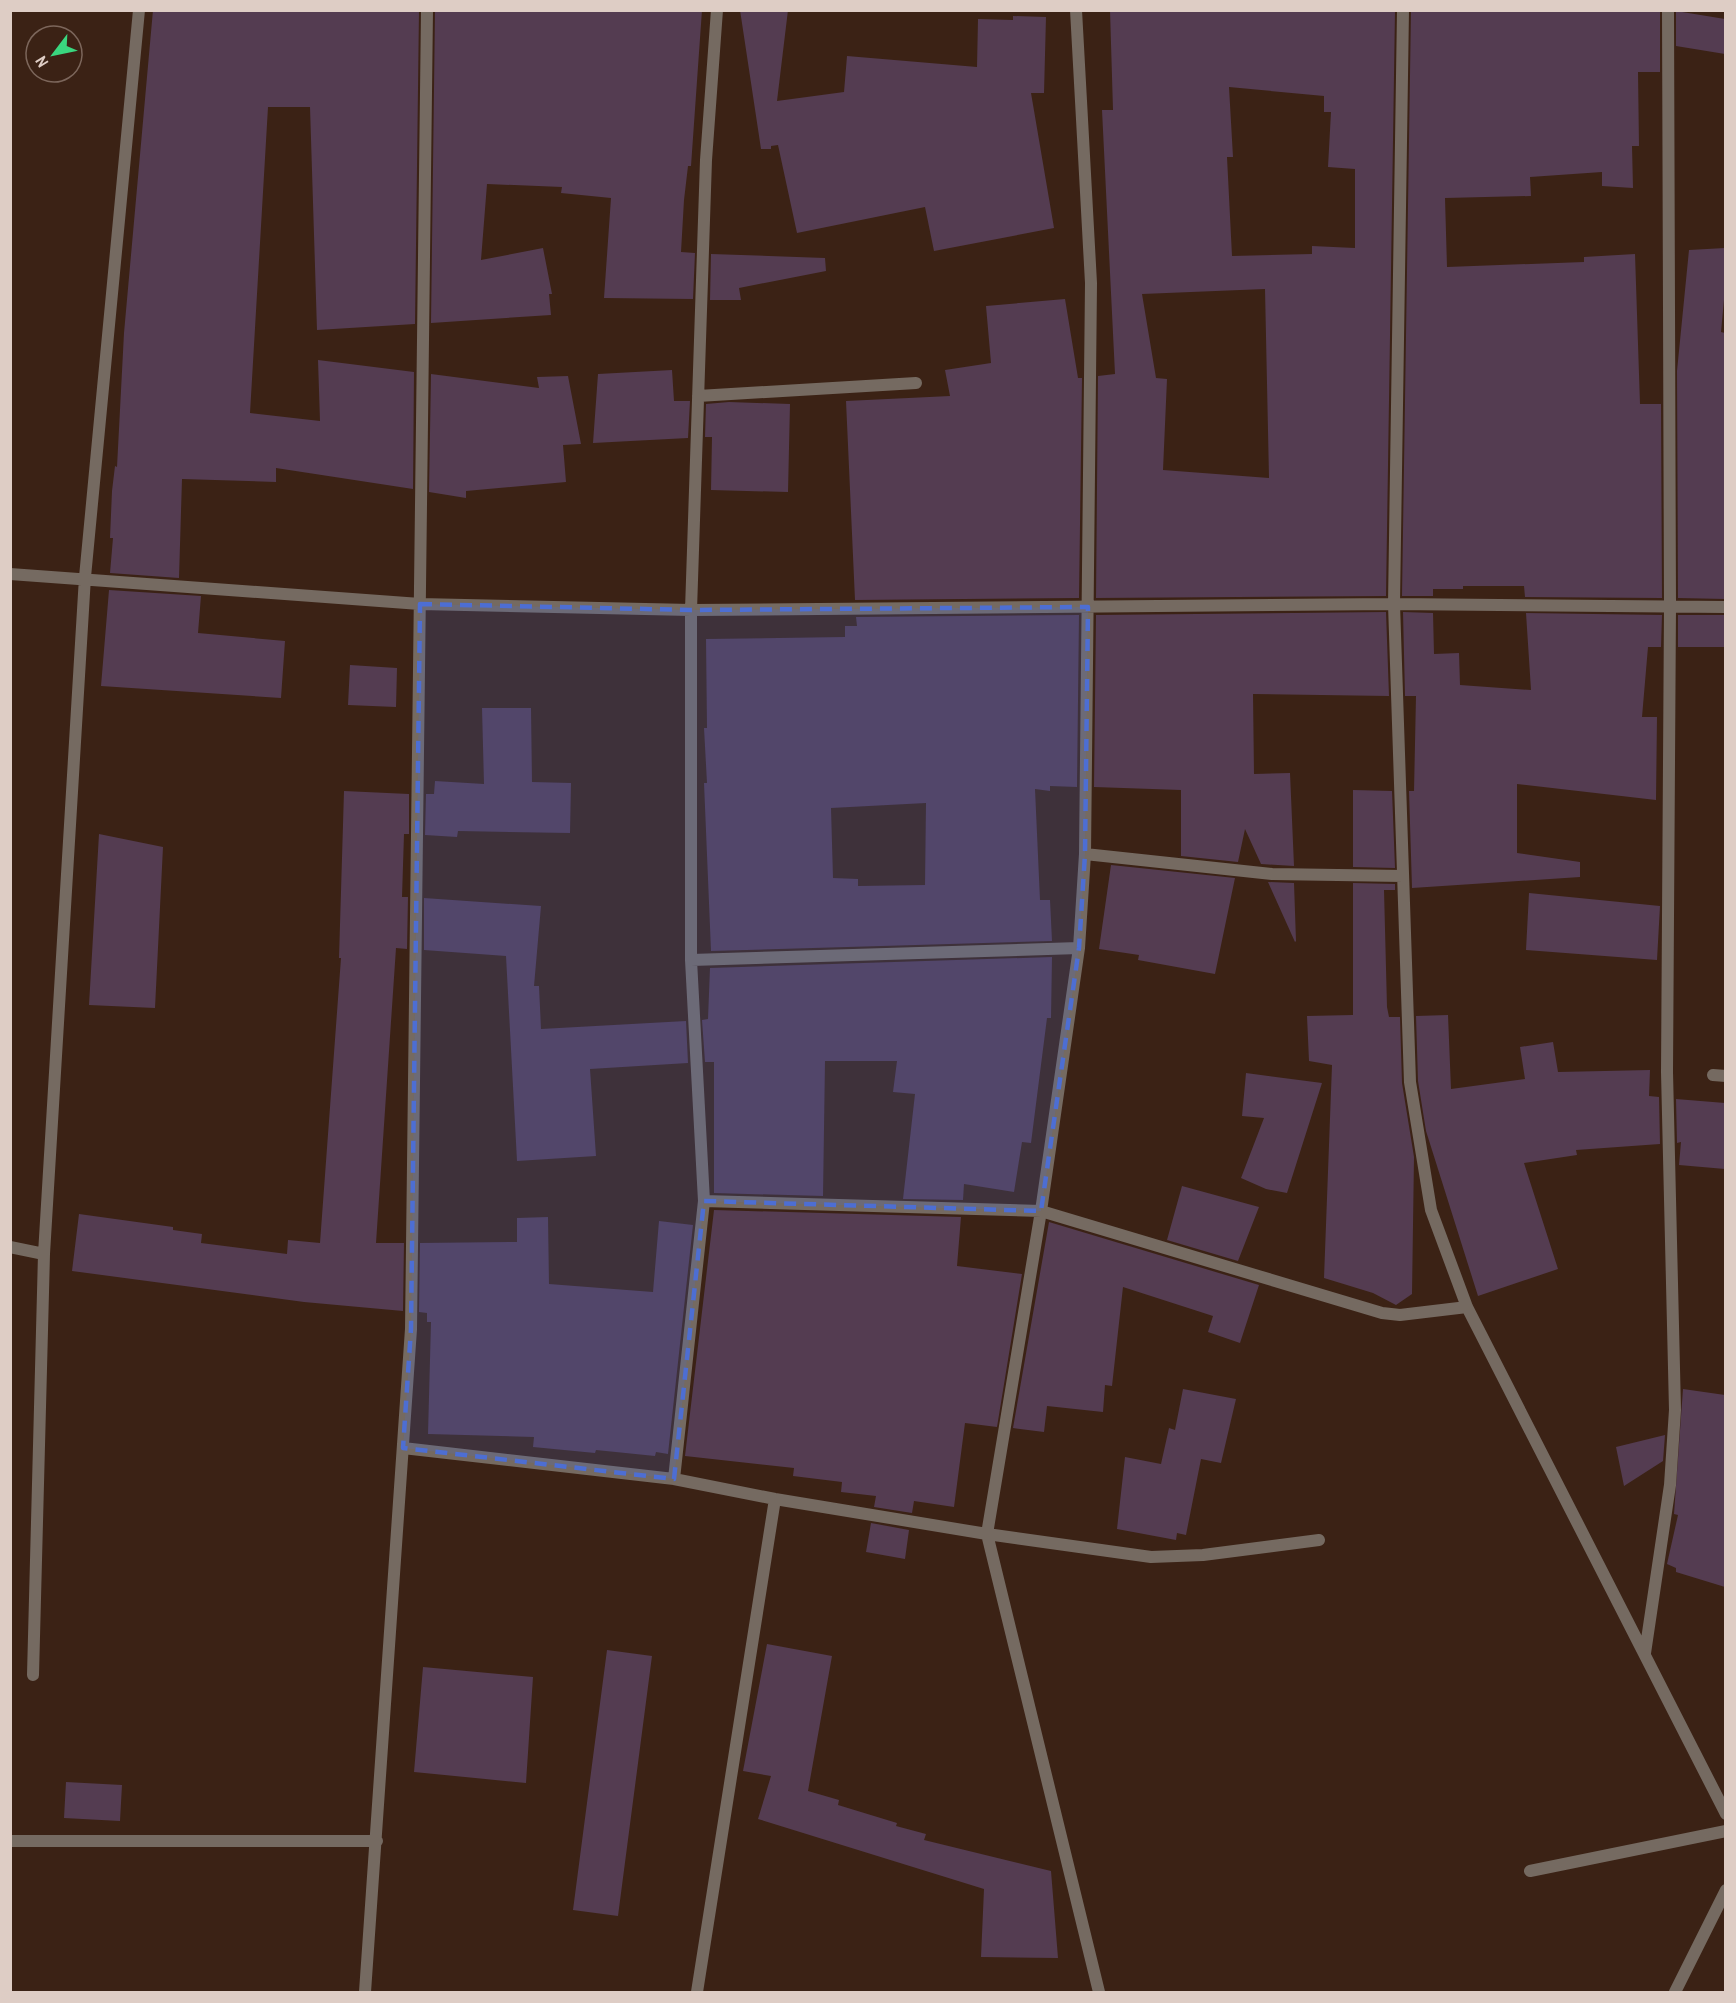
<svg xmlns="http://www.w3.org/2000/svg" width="1736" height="2003" viewBox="0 0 1736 2003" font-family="'Archivo Narrow',sans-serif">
	<rect width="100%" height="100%" fill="#3b2215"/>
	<!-- building -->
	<path fill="#543c51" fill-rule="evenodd" d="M 153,10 L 419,10 L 415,324 L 317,330 L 310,107 L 268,107 L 250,413 L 320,421 L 318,360 L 414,372 L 413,489 L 276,468 L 276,482 L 182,479 L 179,578 L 110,573 L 113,538 L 110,538 L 112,491 L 115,466 L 117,467 L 124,333 Z
		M 435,10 L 702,10 L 691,166 L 688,166 L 684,200 L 681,252 L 695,253 L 693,299 L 604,298 L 611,198 L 561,193 L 562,187 L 487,184 L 481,260 L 543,248 L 552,294 L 549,294 L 551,315 L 431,323 Z
		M 740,10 L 788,10 L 777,101 L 844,92 L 847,56 L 977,67 L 978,19 L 1013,20 L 1013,16 L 1046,17 L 1044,93 L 1031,93 L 1054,228 L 934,251 L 925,207 L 797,233 L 778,145 L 771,146 L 771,149 L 761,149 Z
		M 1110,10 L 1395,10 L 1386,596 L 1096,598 L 1098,376 L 1115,374 L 1102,110 L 1113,110 ZM 1229,87 L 1324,96 L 1324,112 L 1331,112 L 1328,167 L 1355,169 L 1355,248 L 1312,246 L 1312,254 L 1232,256 L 1227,157 L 1233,157 ZM 1265,289 L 1269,478 L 1163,470 L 1167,379 L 1156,378 L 1142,294 Z
		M 1411,10 L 1660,11 L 1660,72 L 1638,72 L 1639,146 L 1632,146 L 1633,188 L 1602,186 L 1602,172 L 1530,177 L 1531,196 L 1445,198 L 1447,267 L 1584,262 L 1584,257 L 1635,254 L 1640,404 L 1661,404 L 1662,598 L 1525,597 L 1524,586 L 1463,586 L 1463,589 L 1433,589 L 1433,596 L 1402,596 Z
		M 1676,11 L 1725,19 L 1725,54 L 1676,46 Z
		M 1725,248 L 1725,289 L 1721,332 L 1725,333 L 1725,599 L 1678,598 L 1677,371 L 1689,250 Z
		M 711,254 L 825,258 L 826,271 L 739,288 L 741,300 L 710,300 Z
		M 1065,299 L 1078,378 L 1082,378 L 1079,598 L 855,600 L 846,401 L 950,396 L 945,370 L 991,363 L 986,306 Z
		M 672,370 L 674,401 L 690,401 L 688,438 L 593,443 L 598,374 Z
		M 431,374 L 539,388 L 537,377 L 568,376 L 581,444 L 563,445 L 566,482 L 466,491 L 466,498 L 429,492 Z
		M 729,402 L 790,404 L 788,492 L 711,490 L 712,437 L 705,437 L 706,404 Z
		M 109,590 L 201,596 L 198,633 L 285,641 L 281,698 L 101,686 Z
		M 1386,612 L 1389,696 L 1253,694 L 1254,774 L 1290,773 L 1294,866 L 1261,864 L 1245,829 L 1238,862 L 1181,856 L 1181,790 L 1094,787 L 1096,615 Z
		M 1403,612 L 1433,613 L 1434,654 L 1459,653 L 1460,685 L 1531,690 L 1526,613 L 1662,615 L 1661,647 L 1648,647 L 1642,717 L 1657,717 L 1656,800 L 1517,784 L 1517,853 L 1580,862 L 1580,877 L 1412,888 L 1409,791 L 1414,791 L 1416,696 L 1405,696 Z
		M 1079,615 L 1077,787 L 1050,786 L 1050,791 L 1035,789 L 1040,900 L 1050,900 L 1052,941 L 711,951 L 704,783 L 707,783 L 704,728 L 707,728 L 706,639 L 845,637 L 845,626 L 857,626 L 856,617 ZM 926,803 L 925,885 L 858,886 L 858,879 L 833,878 L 831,808 Z
		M 1678,615 L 1725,615 L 1725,647 L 1678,647 Z
		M 350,665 L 397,668 L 396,707 L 348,705 Z
		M 482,708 L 531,708 L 532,782 L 571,783 L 570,833 L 458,831 L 457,837 L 425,835 L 426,794 L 434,794 L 435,781 L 484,784 Z
		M 1353,790 L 1392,791 L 1395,868 L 1353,867 Z
		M 344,791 L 409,794 L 409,834 L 404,834 L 402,897 L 408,897 L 407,949 L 396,948 L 376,1243 L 404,1243 L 403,1311 L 304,1302 L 72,1271 L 79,1214 L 173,1227 L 173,1230 L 202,1234 L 201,1243 L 287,1254 L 288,1240 L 320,1243 L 341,958 L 339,958 Z
		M 99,834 L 163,847 L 155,1008 L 89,1005 Z
		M 1111,865 L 1235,878 L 1215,974 L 1138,960 L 1139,955 L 1099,949 Z
		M 1268,882 L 1294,883 L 1296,941 L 1295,942 Z
		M 1353,883 L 1395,884 L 1395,890 L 1384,890 L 1387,1007 L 1389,1017 L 1400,1017 L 1402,1083 L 1414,1157 L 1412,1294 L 1396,1305 L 1373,1293 L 1324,1278 L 1332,1065 L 1309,1061 L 1307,1016 L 1353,1015 Z
		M 1529,893 L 1660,906 L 1657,960 L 1526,950 Z
		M 424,898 L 541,906 L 534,986 L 539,986 L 541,1029 L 686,1021 L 688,1063 L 590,1069 L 596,1156 L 517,1161 L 506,956 L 424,950 Z
		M 1052,957 L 1051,1018 L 1047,1018 L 1031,1143 L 1022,1142 L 1014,1192 L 964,1184 L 963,1200 L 903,1199 L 915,1094 L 893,1092 L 897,1061 L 825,1061 L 823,1196 L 714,1193 L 714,1062 L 705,1062 L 702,1020 L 708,1019 L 710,968 Z
		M 1448,1015 L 1451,1089 L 1525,1079 L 1520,1047 L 1553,1042 L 1558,1072 L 1650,1070 L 1649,1096 L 1659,1097 L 1660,1144 L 1576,1150 L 1577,1155 L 1524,1163 L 1558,1269 L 1478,1296 L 1426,1131 L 1418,1081 L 1416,1016 Z
		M 1246,1073 L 1322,1083 L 1287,1193 L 1266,1189 L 1241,1178 L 1264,1118 L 1242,1116 Z
		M 1676,1099 L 1725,1103 L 1725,1169 L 1679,1165 L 1681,1142 L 1677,1143 Z
		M 1182,1186 L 1259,1207 L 1238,1261 L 1167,1240 Z
		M 714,1210 L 961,1217 L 957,1266 L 1022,1274 L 997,1427 L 965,1423 L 954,1507 L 914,1501 L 912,1513 L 874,1507 L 876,1496 L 841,1492 L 842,1482 L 793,1476 L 794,1468 L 685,1456 Z
		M 548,1217 L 549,1284 L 653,1292 L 659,1221 L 693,1225 L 668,1454 L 656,1452 L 655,1456 L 596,1450 L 595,1453 L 533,1447 L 534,1437 L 428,1434 L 431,1322 L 427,1322 L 427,1313 L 419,1312 L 420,1243 L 517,1242 L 517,1218 Z
		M 1049,1222 L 1259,1285 L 1240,1343 L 1208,1332 L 1213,1316 L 1123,1287 L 1112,1386 L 1105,1385 L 1103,1412 L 1047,1406 L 1044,1432 L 1013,1428 Z
		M 1183,1389 L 1236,1399 L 1221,1463 L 1201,1459 L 1186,1535 L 1177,1533 L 1176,1540 L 1117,1529 L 1125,1457 L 1161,1464 L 1169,1428 L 1175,1430 Z
		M 1683,1389 L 1725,1395 L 1725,1587 L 1676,1572 L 1676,1568 L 1667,1564 L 1678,1515 L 1674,1514 Z
		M 1665,1435 L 1663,1461 L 1624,1486 L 1616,1447 Z
		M 871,1523 L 909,1530 L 905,1559 L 866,1552 Z
		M 767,1644 L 832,1656 L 808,1791 L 839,1800 L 838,1805 L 897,1823 L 896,1826 L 926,1834 L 924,1840 L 1051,1871 L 1058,1958 L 981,1957 L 984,1889 L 758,1819 L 771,1776 L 743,1771 Z
		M 607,1650 L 652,1656 L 618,1916 L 573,1910 Z
		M 423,1667 L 533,1677 L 526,1783 L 414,1772 Z
		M 66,1782 L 122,1785 L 120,1821 L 64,1818 Z"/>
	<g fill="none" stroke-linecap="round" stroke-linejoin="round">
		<!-- street -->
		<path stroke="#756a61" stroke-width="12" d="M 1076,10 L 1091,283 L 1085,854 L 1079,948 L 1041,1211 L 987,1534 L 1099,1992
			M 1403,10 L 1394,604 L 1410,1082 L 1431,1210 L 1467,1307 L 1726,1814
			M 698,396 L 916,383
			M 10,574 L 420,604 L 691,610 L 1394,604 L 1726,607
			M 1085,854 L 1272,874 L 1403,876
			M 691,960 L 1079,948
			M 1713,1075 L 1726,1076
			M 704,1201 L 1041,1211 L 1382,1313 L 1400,1315 L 1467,1307
			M 10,1247 L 44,1254
			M 403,1448 L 674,1479 L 775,1499 L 987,1534 L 1151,1557 L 1203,1555 L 1319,1540
			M 674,1479 L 704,1201 L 691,960 L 691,610 L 706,160 L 717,10
			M 1645,1653 L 1670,1485 L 1675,1410 L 1667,1072 L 1670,607 L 1668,10
			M 33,1675 L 44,1254 L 85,577 L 139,10
			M 10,1841 L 377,1841
			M 1530,1871 L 1726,1831
			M 365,1992 L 411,1329 L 427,10
			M 697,1992 L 775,1499
			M 1675,1992 L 1726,1890"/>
	</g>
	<!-- marked area -->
	<path fill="#4d6ed3" fill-opacity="0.2" stroke="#4d6ed3" stroke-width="4.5" stroke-dasharray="12 8" stroke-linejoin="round" d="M 420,604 L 691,610 L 1088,607 L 1085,854 L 1079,948 L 1041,1211 L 704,1201 L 674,1479 L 403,1448 L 411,1329 Z"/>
	<!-- border -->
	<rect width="1736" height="2003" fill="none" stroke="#decdc5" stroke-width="24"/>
	<!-- north arrow -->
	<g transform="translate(54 54) rotate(238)"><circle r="28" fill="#3b2215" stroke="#7c665b" stroke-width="1.5"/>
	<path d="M0-4.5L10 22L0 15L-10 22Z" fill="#3ad77f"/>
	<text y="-9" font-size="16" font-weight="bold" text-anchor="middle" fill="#decdc5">N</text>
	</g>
</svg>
